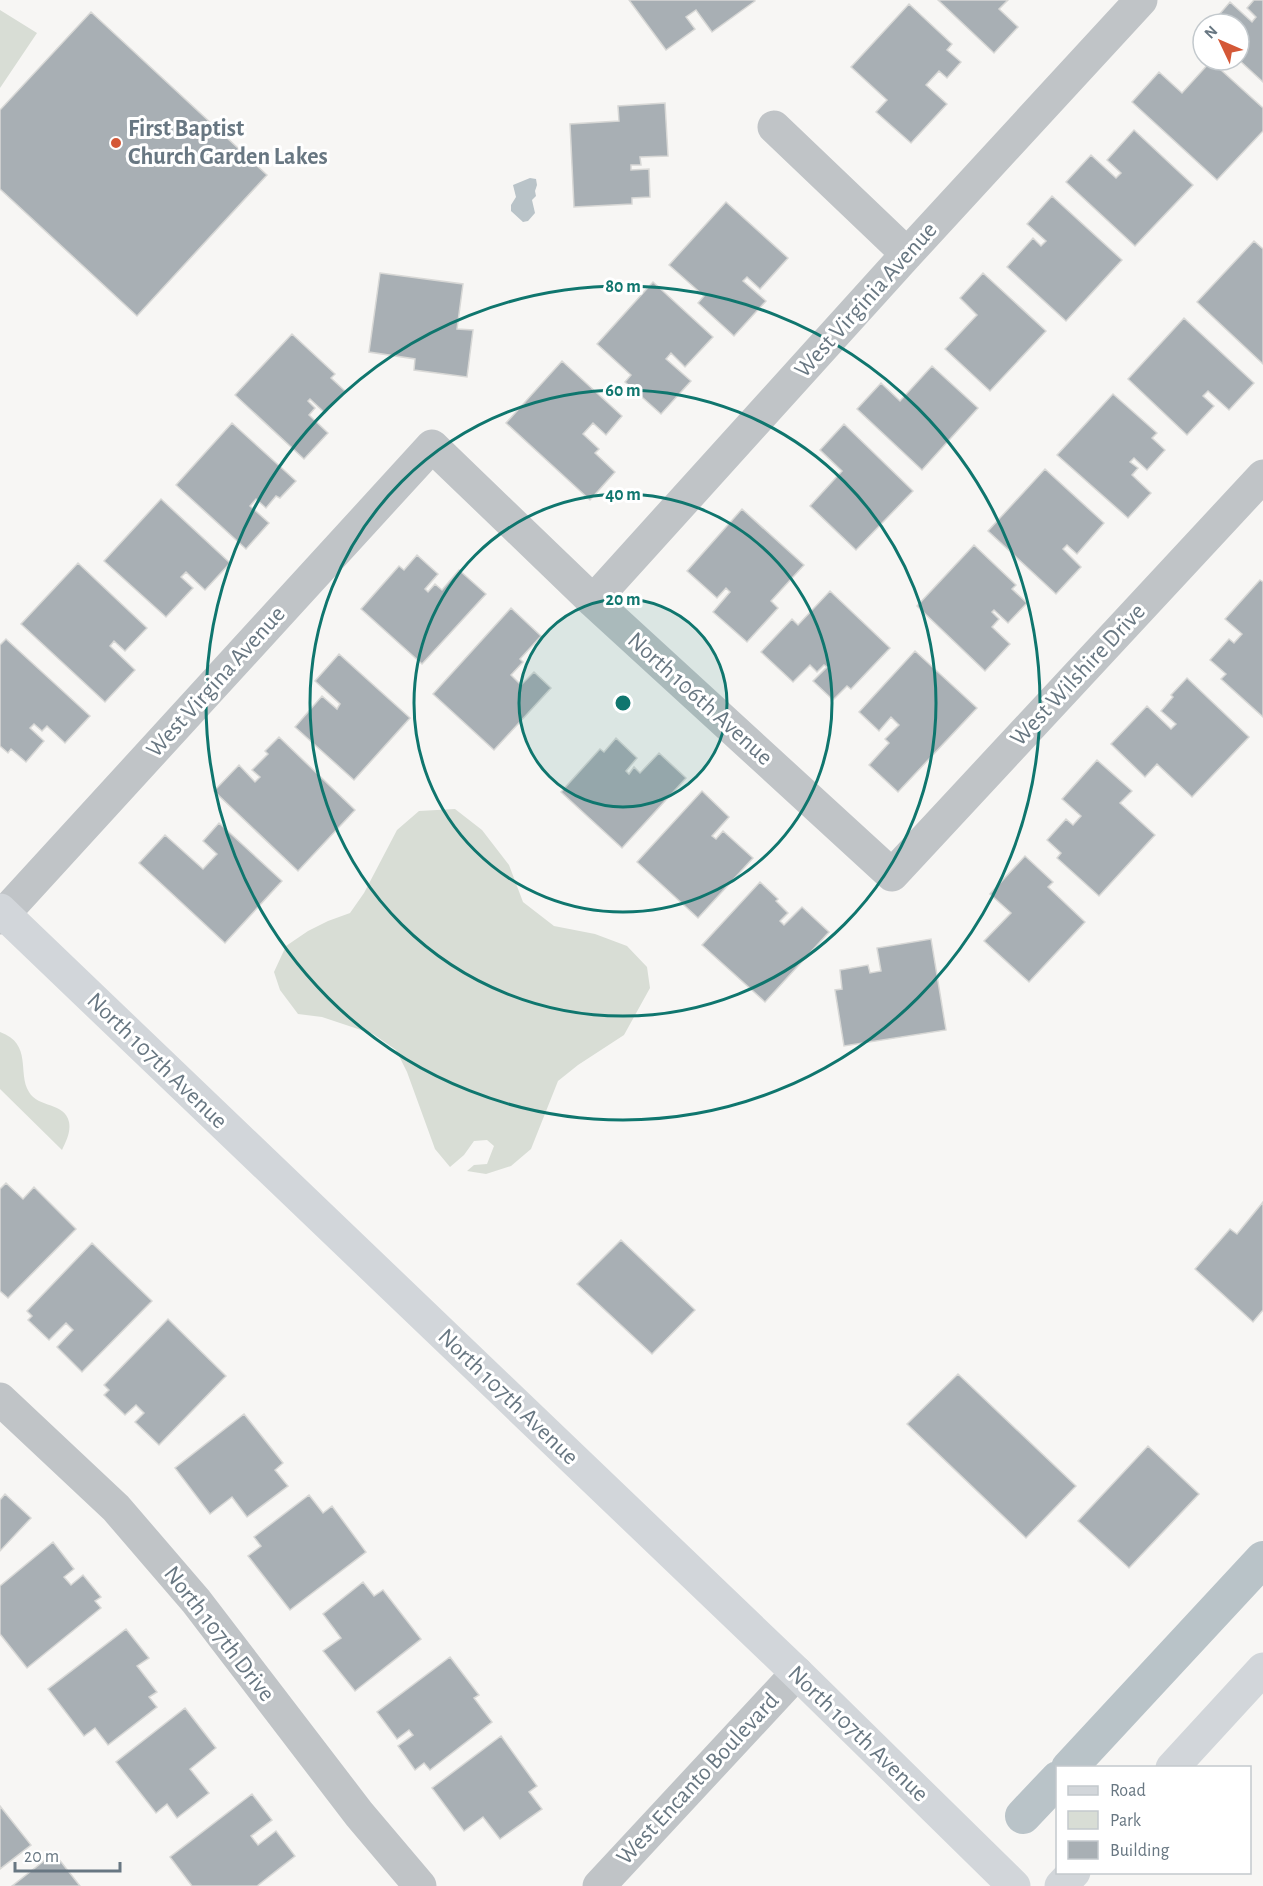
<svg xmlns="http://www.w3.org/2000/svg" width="1263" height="1886" viewBox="0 0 1263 1886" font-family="'Alegreya Sans',sans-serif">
	<rect width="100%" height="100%" fill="#f7f6f4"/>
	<!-- green -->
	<path fill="#d8ddd5" d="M 0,10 L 37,33 L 0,88 Z
		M 455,809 L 482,830 L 509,865 L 523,902 L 554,926 L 595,934 L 627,946 L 647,967 L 650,988 L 624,1035 L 578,1065 L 558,1081 L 531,1149 L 511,1166 L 486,1174 L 467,1171 L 474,1165 L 487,1164 L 494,1146 L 487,1140 L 474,1141 L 464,1155 L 450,1167 L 435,1149 L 407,1072 L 396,1050 L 373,1034 L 322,1017 L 298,1014 L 280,990 L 274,972 L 286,946 L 308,931 L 328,921 L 350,913 L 364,893 L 397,830 L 419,811 Z
		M 0,1032 C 33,1044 17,1073 29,1092 C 38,1108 65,1102 69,1122 C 71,1132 66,1141 62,1150 L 0,1089 Z"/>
	<!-- water -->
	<path fill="#b9c3c8" d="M 530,178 L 536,179 L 537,185 L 535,191 L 536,196 L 532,200 L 535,213 L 528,221 L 523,222 L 511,211 L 511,205 L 516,197 L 513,185 Z"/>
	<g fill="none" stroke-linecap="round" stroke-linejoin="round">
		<!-- canal -->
		<path stroke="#b9c3c8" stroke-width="36" d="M 1069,1768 L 1263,1559
			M 1023,1816 L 1058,1779"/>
	</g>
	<!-- building -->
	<path fill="#a8afb4" stroke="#d8d8d6" stroke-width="1.5" d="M 629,0 L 754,0 L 755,1 L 712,32 L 696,10 L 686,17 L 695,29 L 666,50 Z
		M 938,0 L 1008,0 L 999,9 L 1018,27 L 994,53 Z
		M 1254,0 L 1263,0 L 1263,82 L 1239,60 L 1239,24 L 1211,24 L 1230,2 L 1252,22 L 1256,17 L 1247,8 Z
		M 909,4 L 952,44 L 947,50 L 961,62 L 947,78 L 939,71 L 926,85 L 947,104 L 911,143 L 876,112 L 887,100 L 851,67 Z
		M 91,12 L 267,175 L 137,316 L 0,189 L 0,110 Z
		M 1211,61 L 1263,108 L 1263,131 L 1217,180 L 1132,102 L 1159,72 L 1182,93 Z
		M 665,103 L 668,156 L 640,157 L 641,165 L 631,165 L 631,170 L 649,169 L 650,197 L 632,198 L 632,204 L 574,207 L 570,124 L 619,121 L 618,106 Z
		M 1134,130 L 1193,185 L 1135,246 L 1066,182 L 1091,155 L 1116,178 L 1121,173 L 1107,160 Z
		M 1052,196 L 1122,260 L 1066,321 L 1007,267 L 1033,238 L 1041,246 L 1046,241 L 1027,224 Z
		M 726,202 L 788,258 L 760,289 L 747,277 L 743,281 L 766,301 L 734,336 L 698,303 L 704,296 L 669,265 Z
		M 1254,241 L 1263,249 L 1263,364 L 1197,302 Z
		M 380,273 L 463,284 L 457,329 L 473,330 L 467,377 L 414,370 L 415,359 L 369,352 Z
		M 983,273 L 1046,331 L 990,391 L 945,349 L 977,315 L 960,298 Z
		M 653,282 L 713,337 L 685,367 L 671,353 L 666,359 L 691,381 L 661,414 L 625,382 L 631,375 L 597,344 Z
		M 1184,318 L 1254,383 L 1229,410 L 1208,391 L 1203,396 L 1214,406 L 1187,435 L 1128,379 Z
		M 292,334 L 335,374 L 331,378 L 345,391 L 325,413 L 310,399 L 308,401 L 315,408 L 309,415 L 328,433 L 304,459 L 235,395 Z
		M 562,361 L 622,416 L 606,435 L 593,423 L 583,434 L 599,449 L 595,453 L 615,472 L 590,500 L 506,423 Z
		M 932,366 L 978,408 L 922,470 L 857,409 L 881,383 L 900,401 Z
		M 1113,394 L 1157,433 L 1152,438 L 1165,450 L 1147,470 L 1134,458 L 1130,462 L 1138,468 L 1132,475 L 1151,493 L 1128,518 L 1057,455 Z
		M 232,423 L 296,481 L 280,498 L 276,496 L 266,508 L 256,499 L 250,506 L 269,523 L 246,549 L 176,485 Z
		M 844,424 L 913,491 L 856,550 L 810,506 L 842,471 L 820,450 Z
		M 1045,469 L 1104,523 L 1077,554 L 1067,545 L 1063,549 L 1081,567 L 1056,594 L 988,531 Z
		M 161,499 L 230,563 L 205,590 L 186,572 L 181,577 L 193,588 L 166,617 L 104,561 Z
		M 742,509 L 804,565 L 771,601 L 778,608 L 747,642 L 713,612 L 730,592 L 726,588 L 717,598 L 687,571 Z
		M 974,545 L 1016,585 L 1012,589 L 1027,603 L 1008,623 L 994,610 L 992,612 L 999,619 L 992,627 L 1010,644 L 985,671 L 917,606 Z
		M 417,555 L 438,574 L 425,589 L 428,592 L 435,584 L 442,590 L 459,570 L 486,594 L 422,664 L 361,609 L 399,566 L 404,570 Z
		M 78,563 L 147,628 L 125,651 L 114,641 L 110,646 L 135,670 L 105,702 L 21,624 Z
		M 1260,580 L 1263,582 L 1263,717 L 1221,679 L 1226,674 L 1210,660 L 1229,639 L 1234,643 L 1242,634 L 1225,619 Z
		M 830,591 L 890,648 L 851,689 L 847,686 L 833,700 L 813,681 L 827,667 L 824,665 L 817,672 L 810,665 L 793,682 L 761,652 L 792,619 L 798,625 Z
		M 511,608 L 541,636 L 520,659 L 523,662 L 511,675 L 521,685 L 534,672 L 551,688 L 494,750 L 433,694 Z
		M 6,639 L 90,716 L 65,743 L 47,726 L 42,731 L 34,724 L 30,728 L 44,741 L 26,762 L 11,749 L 8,753 L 0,746 L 0,645 Z
		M 915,651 L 977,708 L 898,792 L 869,765 L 889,743 L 885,739 L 899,725 L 891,717 L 879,731 L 859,712 Z
		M 339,654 L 410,718 L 354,780 L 295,727 L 322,696 L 337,709 L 340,704 L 315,681 Z
		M 1187,678 L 1249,737 L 1192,797 L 1157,764 L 1145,777 L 1111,744 L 1147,706 L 1171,729 L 1176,724 L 1161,711 L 1173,697 L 1171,695 Z
		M 279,737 L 355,810 L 298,871 L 214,791 L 239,765 L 255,782 L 260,777 L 252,770 L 268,754 L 265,751 Z
		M 616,738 L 637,758 L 626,771 L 629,774 L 634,767 L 640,773 L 659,753 L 686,778 L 622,848 L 561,792 L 600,749 L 604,752 Z
		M 1097,760 L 1132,791 L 1120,803 L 1155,835 L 1099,896 L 1057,858 L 1061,853 L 1047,840 L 1066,819 L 1073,825 L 1081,816 L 1062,799 Z
		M 702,791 L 729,817 L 712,836 L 716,839 L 723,831 L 753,858 L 698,918 L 637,862 Z
		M 219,823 L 282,881 L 225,943 L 139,863 L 165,835 L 203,869 L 217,854 L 203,841 Z
		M 1025,856 L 1053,882 L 1048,887 L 1085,922 L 1029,982 L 984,941 L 1011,913 L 990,894 Z
		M 760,882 L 778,899 L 776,901 L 788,913 L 780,921 L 784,925 L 802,907 L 829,932 L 765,1002 L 702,945 Z
		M 931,939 L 946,1030 L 844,1046 L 835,990 L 842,989 L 840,970 L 868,965 L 870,973 L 881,971 L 877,948 Z
		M 6,1183 L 23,1199 L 34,1187 L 76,1229 L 8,1298 L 0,1291 L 0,1189 Z
		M 1263,1202 L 1263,1310 L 1253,1322 L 1195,1269 L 1230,1229 L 1237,1234 Z
		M 621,1240 L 695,1310 L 652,1354 L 577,1284 Z
		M 92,1243 L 152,1301 L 82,1372 L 57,1347 L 73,1330 L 66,1323 L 49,1340 L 28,1320 L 32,1316 L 27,1311 Z
		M 168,1319 L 226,1376 L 159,1445 L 135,1422 L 144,1413 L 136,1405 L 125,1415 L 104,1395 L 109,1390 L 104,1385 Z
		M 958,1374 L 1076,1486 L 1026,1538 L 907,1424 Z
		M 244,1414 L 283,1463 L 275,1470 L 288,1486 L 247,1517 L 232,1497 L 210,1514 L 175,1468 Z
		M 1148,1446 L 1199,1494 L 1129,1568 L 1078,1521 Z
		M 5,1494 L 31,1518 L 0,1551 L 0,1500 Z
		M 309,1495 L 323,1513 L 332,1506 L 366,1552 L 290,1610 L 248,1556 L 261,1546 L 254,1537 Z
		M 53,1542 L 74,1569 L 64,1577 L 71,1585 L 83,1575 L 101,1597 L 95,1601 L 101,1608 L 27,1668 L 0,1634 L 0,1586 Z
		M 363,1582 L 374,1596 L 383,1590 L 421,1639 L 355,1691 L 323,1651 L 341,1638 L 323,1614 Z
		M 126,1629 L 149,1658 L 137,1666 L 157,1692 L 149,1697 L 157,1707 L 108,1745 L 95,1728 L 84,1736 L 48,1689 Z
		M 450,1657 L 479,1695 L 474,1698 L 492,1722 L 430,1770 L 424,1763 L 415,1770 L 398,1746 L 413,1735 L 409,1730 L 397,1739 L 377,1712 Z
		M 185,1708 L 216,1748 L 190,1769 L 209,1793 L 177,1818 L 167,1804 L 156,1813 L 116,1762 Z
		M 501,1736 L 537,1786 L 529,1792 L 542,1809 L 500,1839 L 483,1817 L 464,1831 L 432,1788 Z
		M 252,1794 L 272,1820 L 251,1836 L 258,1845 L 276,1831 L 295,1856 L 257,1886 L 192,1886 L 170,1857 Z
		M 0,1806 L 31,1845 L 0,1869 Z
		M 54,1853 L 80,1886 L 12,1886 Z"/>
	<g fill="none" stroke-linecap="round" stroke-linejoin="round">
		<!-- street -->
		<path stroke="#c0c4c7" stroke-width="33" d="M 774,127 L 907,254
			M 593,601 L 907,254 L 1141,0
			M 0,918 L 432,446 L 593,601 L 892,875 L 1263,476
			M 0,1399 L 116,1508 L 196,1601 L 359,1814 L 420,1886
			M 599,1886 L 797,1673"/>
		<!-- secondary -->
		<path stroke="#d2d6da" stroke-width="33" d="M 0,910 L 797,1673 L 1014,1886
			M 1172,1768 L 1263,1669
			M 1061,1886 L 1074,1872"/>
	</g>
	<!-- distance rings -->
	<circle cx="623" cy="703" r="104" fill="#0f766e" fill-opacity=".12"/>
	<g fill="none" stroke="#0f766e" stroke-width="3">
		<circle cx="623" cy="703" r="104"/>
		<circle cx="623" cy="703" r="209"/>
		<circle cx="623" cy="703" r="313"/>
		<circle cx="623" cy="703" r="417"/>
	</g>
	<!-- markers -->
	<circle fill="#d45837" stroke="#fff" stroke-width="2" cx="116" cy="143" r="6"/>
	<g text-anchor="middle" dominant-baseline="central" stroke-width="6" stroke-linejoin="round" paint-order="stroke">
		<!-- poi labels -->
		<g font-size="24" font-weight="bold" fill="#687782" stroke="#fff" text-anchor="start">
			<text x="128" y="129">First Baptist<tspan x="128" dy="28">Church Garden Lakes</tspan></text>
		</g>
		<!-- street labels -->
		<g font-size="24" fill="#687782" stroke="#fff">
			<text transform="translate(866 300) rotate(-48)">West Virginia Avenue</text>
			<text transform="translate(1078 675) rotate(-47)">West Wilshire Drive</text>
			<text transform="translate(216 682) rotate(-48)">West Virgina Avenue</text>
			<text transform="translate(700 699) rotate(42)">North 106th Avenue</text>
			<text transform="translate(157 1061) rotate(44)">North 107th Avenue</text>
			<text transform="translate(508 1397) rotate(44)">North 107th Avenue</text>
			<text transform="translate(219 1634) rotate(52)">North 107th Drive</text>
			<text transform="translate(858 1734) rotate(44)">North 107th Avenue</text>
			<text transform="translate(698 1779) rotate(-47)">West Encanto Boulevard</text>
		</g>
	</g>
	<circle cx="623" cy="703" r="9" fill="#0f766e" stroke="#fff" stroke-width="3"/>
	<g font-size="18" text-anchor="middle" font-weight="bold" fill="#0f766e" stroke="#fff" stroke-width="6" stroke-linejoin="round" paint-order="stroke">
		<text x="623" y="292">80 m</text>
		<text x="623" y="396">60 m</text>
		<text x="623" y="500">40 m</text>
		<text x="623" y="605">20 m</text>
	</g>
	<!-- legend -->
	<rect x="1056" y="1766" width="195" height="108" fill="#ffffff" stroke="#c3c9cd" stroke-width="1.5"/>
	<rect x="1068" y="1786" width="30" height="9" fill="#d2d6da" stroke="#c3c9cd" stroke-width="1.5"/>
	<text x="1110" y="1796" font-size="18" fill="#687782">Road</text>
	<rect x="1068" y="1811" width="30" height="18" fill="#d8ddd5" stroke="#c3c9cd" stroke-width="1.5"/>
	<text x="1110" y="1826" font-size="18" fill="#687782">Park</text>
	<rect x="1068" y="1841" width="30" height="18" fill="#a8afb4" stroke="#c3c9cd" stroke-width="1.5"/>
	<text x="1110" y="1856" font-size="18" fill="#687782">Building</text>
	<!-- north arrow -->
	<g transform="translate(1221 42) rotate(314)"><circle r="28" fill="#ffffff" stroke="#c3c9cd" stroke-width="1.5"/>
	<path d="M0-4.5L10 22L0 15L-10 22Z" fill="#d45837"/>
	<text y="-9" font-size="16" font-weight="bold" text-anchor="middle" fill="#687782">N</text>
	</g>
	<!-- scale -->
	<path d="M15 1862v9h105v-9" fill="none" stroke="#687782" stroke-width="3"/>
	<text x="24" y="1862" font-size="18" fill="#687782" stroke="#ffffff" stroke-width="4.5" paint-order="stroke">20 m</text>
</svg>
